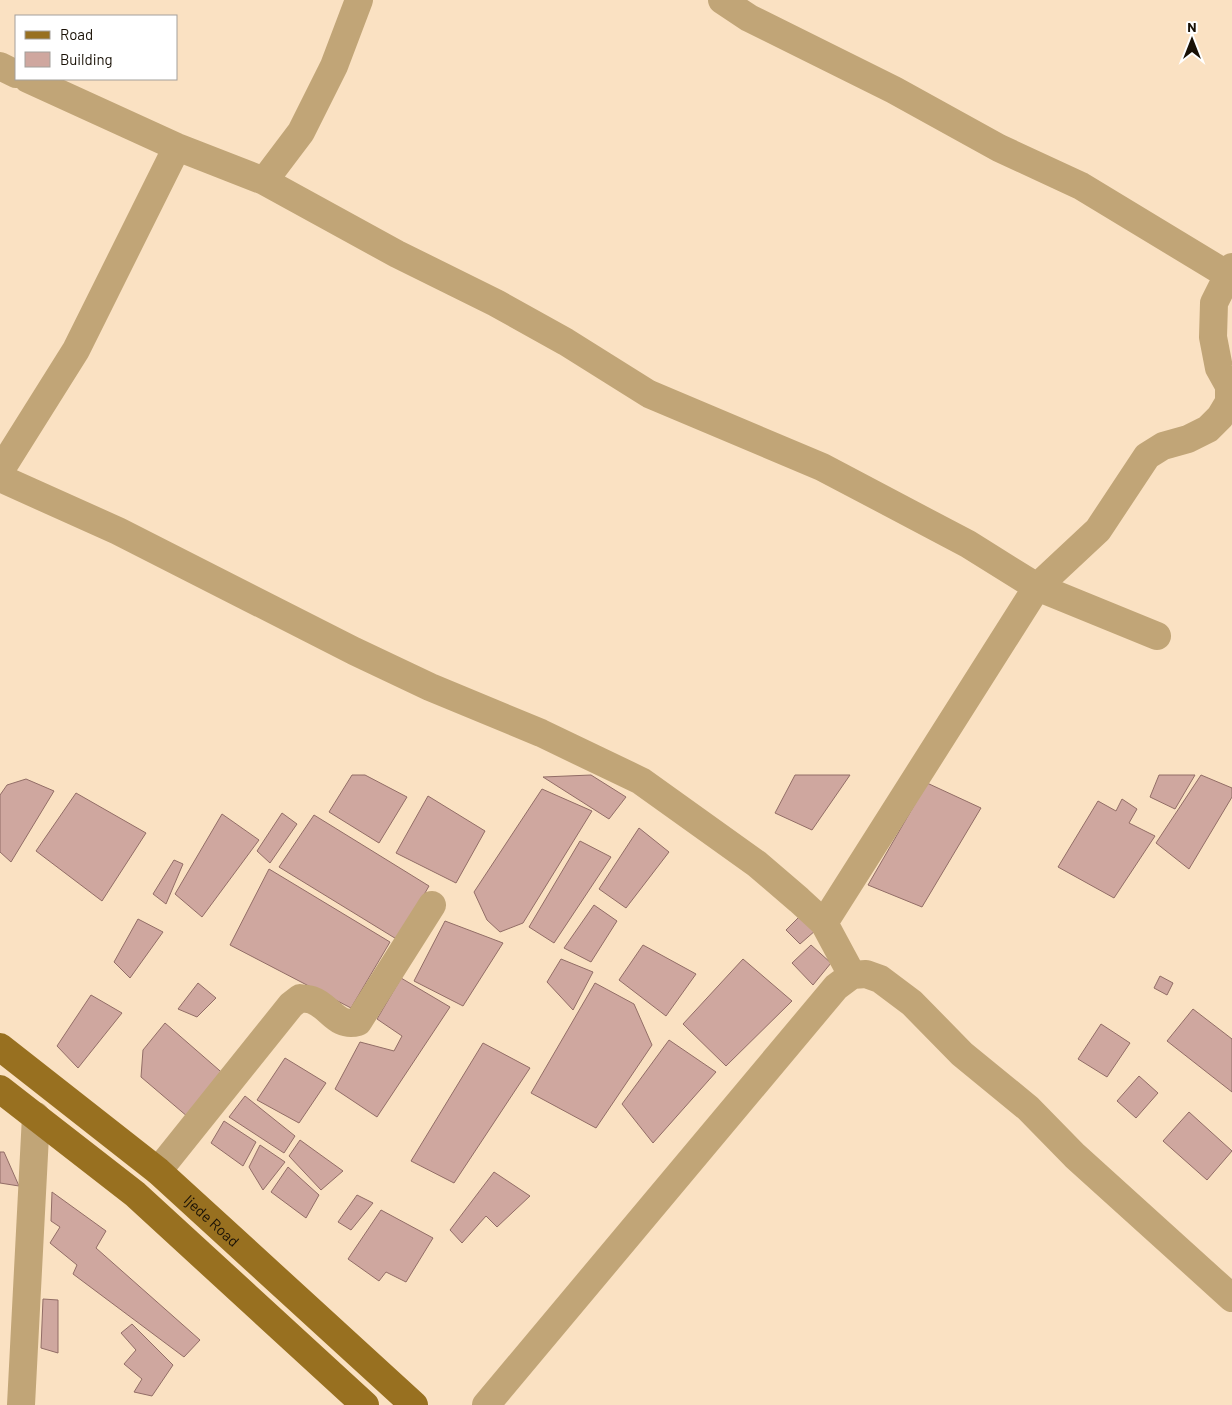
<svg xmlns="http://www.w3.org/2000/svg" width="1232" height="1405" viewBox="0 0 1232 1405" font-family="Barlow,sans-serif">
	<rect width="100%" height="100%" fill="#fae1c2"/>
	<!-- building -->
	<path fill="#cfa79f" stroke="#926d66" d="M 352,775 L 365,775 L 407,797 L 379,843 L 329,812 Z
		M 591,775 L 626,797 L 609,819 L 543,777 Z
		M 795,775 L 850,775 L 812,830 L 775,813 Z
		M 1159,775 L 1195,775 L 1175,809 L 1150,797 Z
		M 1201,775 L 1232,788 L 1232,797 L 1189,869 L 1156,843 Z
		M 26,779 L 54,791 L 11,862 L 0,852 L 0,795 L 7,785 Z
		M 927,783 L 981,808 L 922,907 L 868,885 Z
		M 542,789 L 592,811 L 523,923 L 500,932 L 487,920 L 474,892 Z
		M 76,793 L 146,833 L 102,901 L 36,851 Z
		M 428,796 L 485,831 L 456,883 L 396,853 Z
		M 1122,799 L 1137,809 L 1129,823 L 1155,836 L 1114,898 L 1058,867 L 1098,801 L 1116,811 Z
		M 282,813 L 297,824 L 270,863 L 257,851 Z
		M 222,814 L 259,840 L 202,917 L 175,894 Z
		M 314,815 L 429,886 L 398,940 L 279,867 Z
		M 639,828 L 669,852 L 626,908 L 599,889 Z
		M 580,841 L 611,857 L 554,943 L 529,927 Z
		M 174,860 L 183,864 L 166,904 L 153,894 Z
		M 269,869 L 390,942 L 351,1008 L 230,945 Z
		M 594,905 L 617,921 L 591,962 L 564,948 Z
		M 800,916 L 816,930 L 800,944 L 786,930 Z
		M 138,919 L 163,932 L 130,978 L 114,962 Z
		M 445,921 L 503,943 L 463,1006 L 414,981 Z
		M 643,945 L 696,974 L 666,1016 L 619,980 Z
		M 811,945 L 831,963 L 813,985 L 792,963 Z
		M 561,959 L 593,972 L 573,1010 L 547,982 Z
		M 743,959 L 792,1001 L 726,1066 L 683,1024 Z
		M 1160,976 L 1173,983 L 1167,995 L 1154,988 Z
		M 401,978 L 450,1007 L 377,1117 L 335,1089 L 360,1042 L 394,1051 L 402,1036 L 377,1019 Z
		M 198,983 L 216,998 L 197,1017 L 178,1009 Z
		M 595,983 L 634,1004 L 652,1045 L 596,1128 L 531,1093 Z
		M 91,995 L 122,1013 L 78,1068 L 57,1046 Z
		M 1193,1009 L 1232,1039 L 1232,1092 L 1167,1041 Z
		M 165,1023 L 227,1077 L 188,1117 L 141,1077 L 143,1050 Z
		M 1101,1024 L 1130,1043 L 1107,1077 L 1078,1059 Z
		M 669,1040 L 716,1072 L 653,1143 L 622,1104 Z
		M 483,1043 L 530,1068 L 454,1183 L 411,1161 Z
		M 285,1058 L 326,1083 L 299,1123 L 257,1100 Z
		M 1139,1076 L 1158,1093 L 1136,1118 L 1117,1101 Z
		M 245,1096 L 295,1136 L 284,1153 L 229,1117 Z
		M 1189,1112 L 1232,1151 L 1207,1180 L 1163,1141 Z
		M 224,1121 L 256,1142 L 243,1166 L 211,1143 Z
		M 300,1140 L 343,1171 L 321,1190 L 289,1156 Z
		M 260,1145 L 285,1162 L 263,1190 L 249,1167 Z
		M 0,1152 L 4,1152 L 19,1186 L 0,1183 Z
		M 288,1167 L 319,1195 L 306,1218 L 271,1192 Z
		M 494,1172 L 530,1196 L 497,1227 L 486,1216 L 462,1243 L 450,1230 Z
		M 52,1192 L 106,1231 L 96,1248 L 200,1340 L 184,1357 L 73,1274 L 77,1265 L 50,1243 L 60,1227 L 51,1221 Z
		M 357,1195 L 373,1203 L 351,1230 L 338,1222 Z
		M 381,1210 L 433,1238 L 406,1282 L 386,1272 L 379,1281 L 348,1259 Z
		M 43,1299 L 58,1300 L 58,1353 L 41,1348 Z
		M 132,1324 L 173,1365 L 152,1396 L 134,1392 L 142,1379 L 124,1364 L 136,1350 L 121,1333 Z"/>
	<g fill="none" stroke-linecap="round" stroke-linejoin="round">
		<!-- minor -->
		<path stroke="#c1a577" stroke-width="28" d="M 722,0 L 749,18 L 894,90 L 999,148 L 1081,186 L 1228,275
			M 0,66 L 16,74
			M 28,79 L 177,147 L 264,181 L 397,254 L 496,303 L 566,342 L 649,394 L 822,467 L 968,544 L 1037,587 L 1157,636
			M 264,181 L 301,132 L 334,66 L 359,0
			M 0,471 L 76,350 L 177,147
			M 0,478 L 118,531 L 354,651 L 430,687 L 541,733 L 641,781 L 757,864 L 799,900 L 824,923 L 852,975
			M 824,923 L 1037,587 L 1098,530 L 1147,456 L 1163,446 L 1188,439 L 1208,429 L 1220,417 L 1229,402 L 1229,386 L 1219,368 L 1213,337 L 1214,303 L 1232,267
			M 158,1171 L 291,1005 L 300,998 C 304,999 309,999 312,1000 C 330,1006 336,1028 358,1022 L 432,905
			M 21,1405 L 36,1116
			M 486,1405 L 836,987 L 852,975 L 866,974 L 880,979 L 912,1003 L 962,1054 L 1028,1108 L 1075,1156 L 1232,1298"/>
		<!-- major -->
		<g stroke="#987020" stroke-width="28">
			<path id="s1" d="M 0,1047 L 158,1171 L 414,1405"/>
			<path d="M 0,1089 L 135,1194 L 365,1405"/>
		</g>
	</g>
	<g text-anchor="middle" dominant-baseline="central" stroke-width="5" stroke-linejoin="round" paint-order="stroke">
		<!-- street labels -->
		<g font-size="15" fill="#191106" stroke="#fff">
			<text stroke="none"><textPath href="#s1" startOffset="274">Ijede Road</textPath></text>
		</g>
	</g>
	<!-- legend -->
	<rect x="15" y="15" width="162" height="65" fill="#ffffff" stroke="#a3a09b"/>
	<rect x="25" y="31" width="25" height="8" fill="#987020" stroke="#a3a09b"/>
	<text x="60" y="40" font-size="15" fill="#191106">Road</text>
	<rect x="25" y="52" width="25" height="15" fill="#cfa79f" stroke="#a3a09b"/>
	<text x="60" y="65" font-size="15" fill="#191106">Building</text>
	<!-- north arrow -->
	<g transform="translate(1192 40)" stroke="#ffffff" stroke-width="4" paint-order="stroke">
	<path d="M0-4L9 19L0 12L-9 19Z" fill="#191106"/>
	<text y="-8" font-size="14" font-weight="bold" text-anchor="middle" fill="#191106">N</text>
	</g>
</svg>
